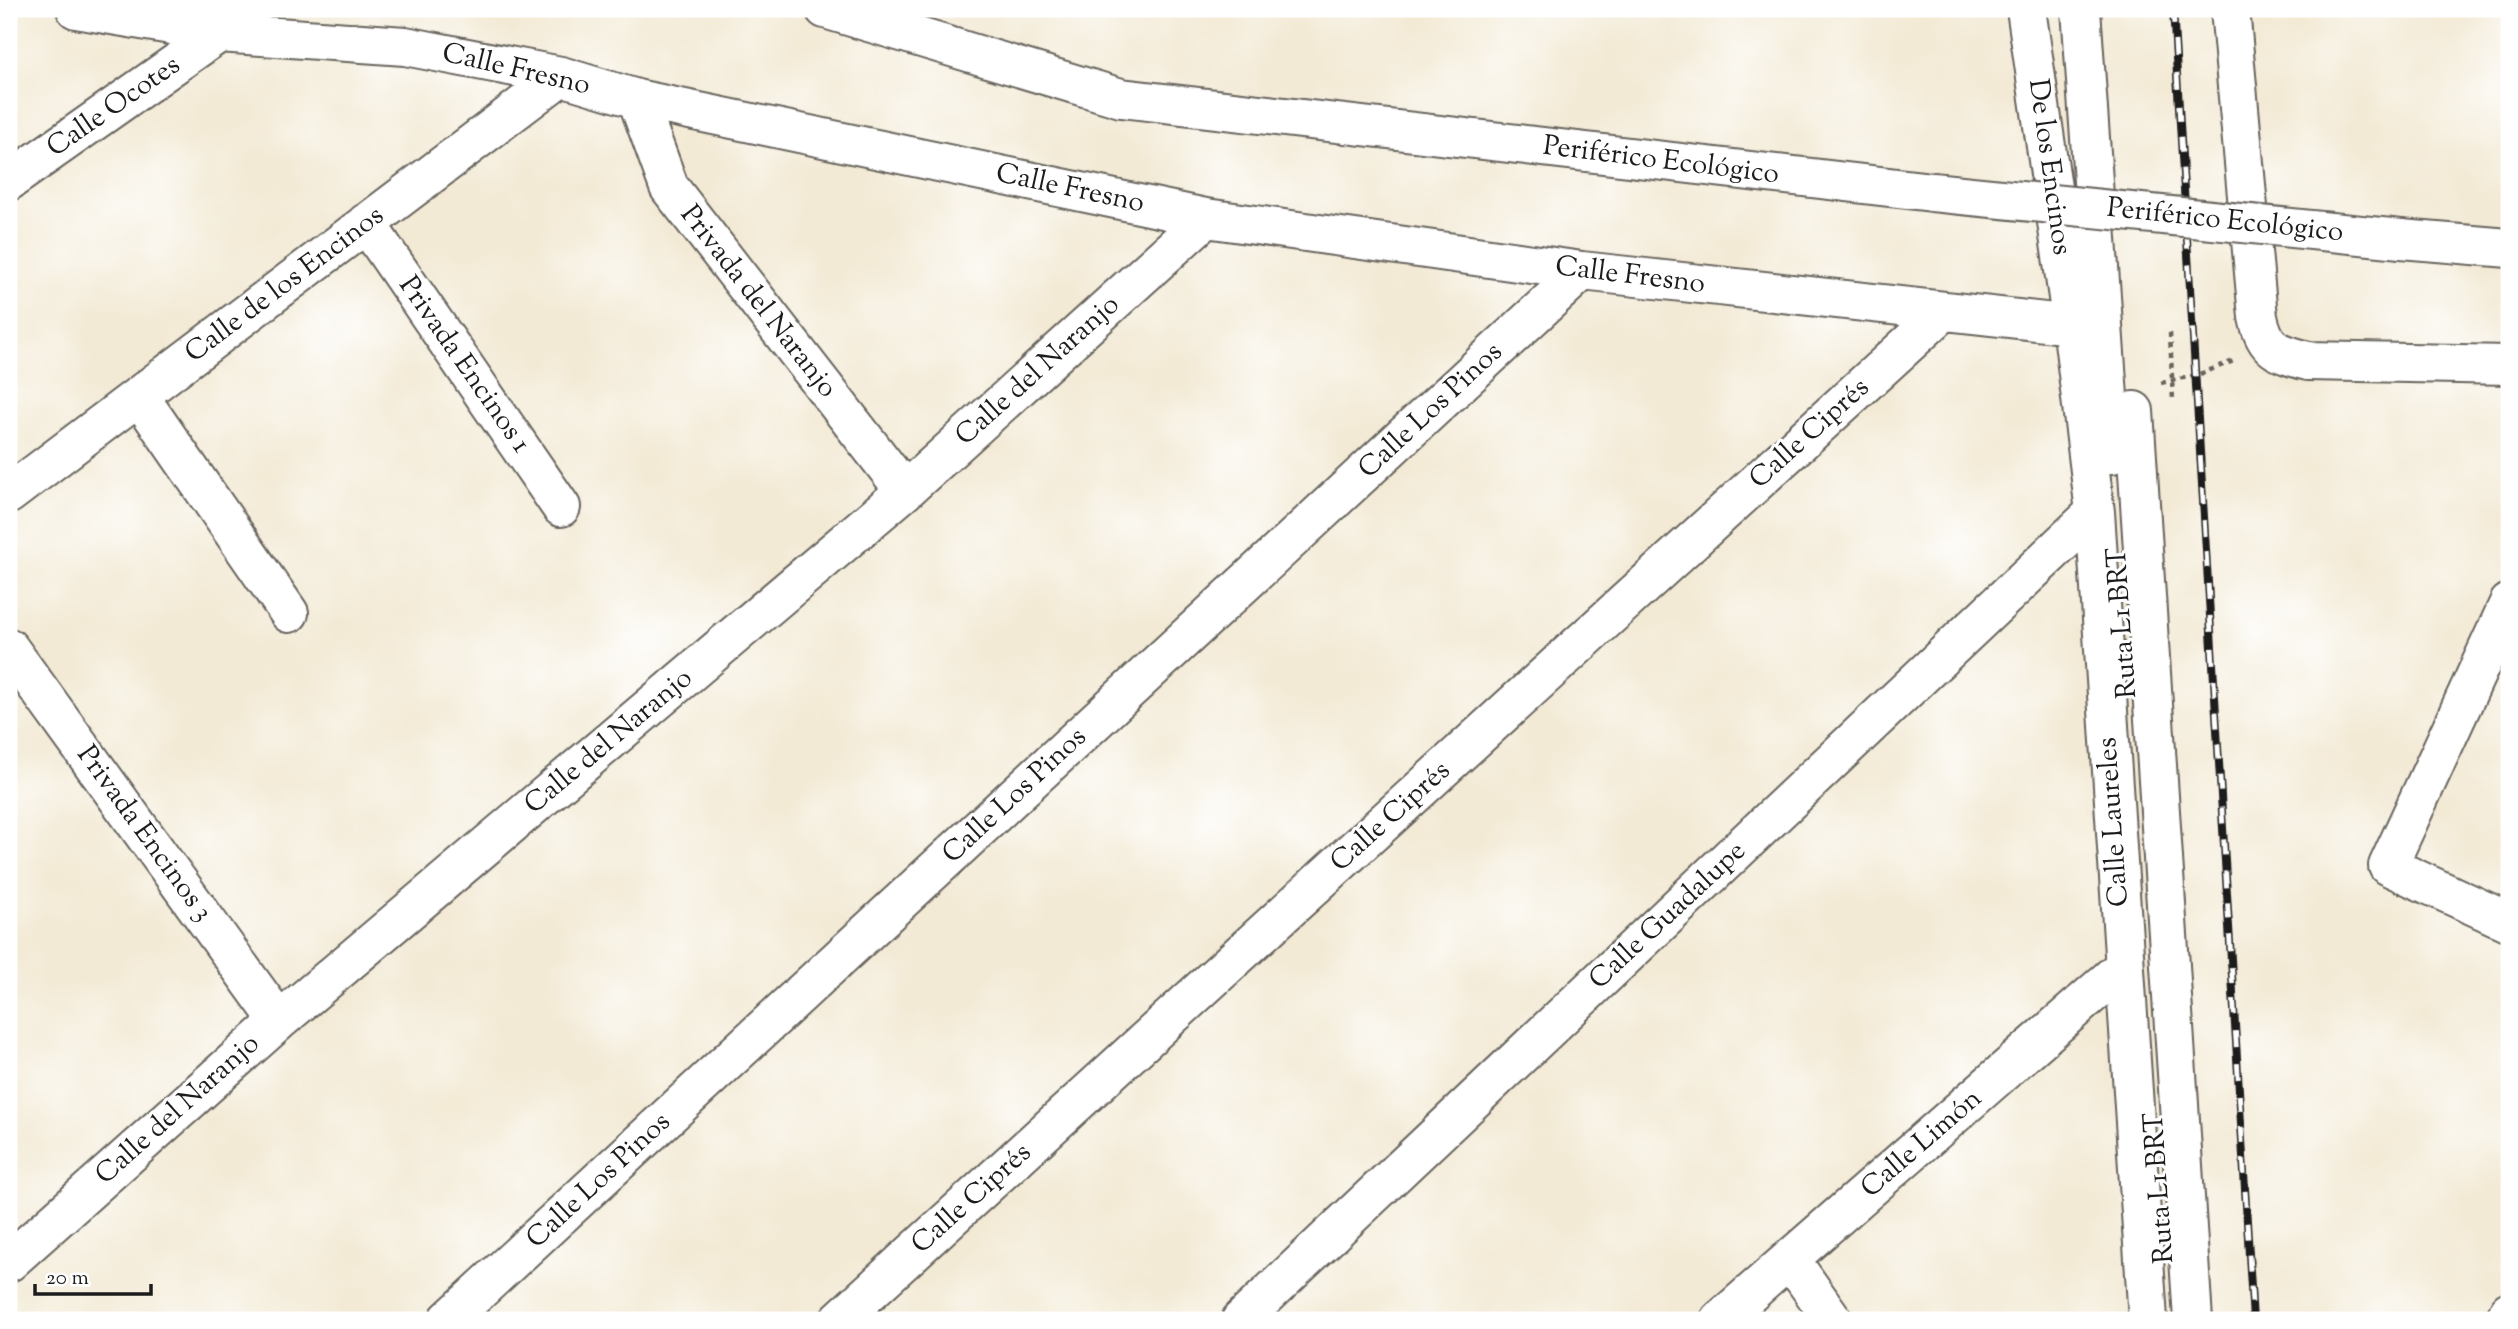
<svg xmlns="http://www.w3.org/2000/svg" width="2518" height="1329" viewBox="0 0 2518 1329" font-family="'Sorts Mill Goudy',serif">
	<rect width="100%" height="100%" fill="#fff"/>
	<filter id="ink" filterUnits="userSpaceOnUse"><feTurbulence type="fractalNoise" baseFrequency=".0143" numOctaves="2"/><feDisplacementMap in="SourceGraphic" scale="14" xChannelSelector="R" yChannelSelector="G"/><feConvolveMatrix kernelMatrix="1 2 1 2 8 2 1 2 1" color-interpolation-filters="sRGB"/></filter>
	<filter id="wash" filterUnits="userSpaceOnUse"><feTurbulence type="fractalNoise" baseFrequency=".00686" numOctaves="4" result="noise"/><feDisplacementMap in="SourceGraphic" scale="28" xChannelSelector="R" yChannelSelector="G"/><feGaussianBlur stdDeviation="1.57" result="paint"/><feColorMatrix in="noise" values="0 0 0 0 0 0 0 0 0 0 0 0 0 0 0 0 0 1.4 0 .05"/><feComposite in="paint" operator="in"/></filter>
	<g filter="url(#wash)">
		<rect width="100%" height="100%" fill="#f3ead5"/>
	</g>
	<g filter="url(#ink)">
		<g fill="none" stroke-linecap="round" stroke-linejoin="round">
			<defs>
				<path id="minor" d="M 76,9 L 219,33 L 405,46 L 561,76 L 637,99 L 1206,218 L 1582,271 L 2072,325
					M 2026,9 L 2072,325 L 2095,512 L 2148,1320
					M 2081,9 L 2112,454
					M 2230,9 L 2258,317 C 2265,350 2277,353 2308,361 L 2509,365
					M 637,99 L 669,187 L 905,491
					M 9,181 L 219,33
					M 366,223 L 561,507
					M 139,396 L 289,613
					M 2134,411 L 2193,1320
					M 9,494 L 561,76
					M 2509,603 L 2388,866 L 2509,922
					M 9,648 L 279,1021
					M 1790,1259 L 1833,1320
					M 9,1262 L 279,1021 L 905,491 L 1206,218
					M 448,1320 L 1582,271
					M 839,1320 L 1942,313
					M 1241,1320 L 2095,512
					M 1720,1320 L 2123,967
					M 2505,1320 L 2509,1311"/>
				<path id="highway" d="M 825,9 L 1121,98 L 1932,192
					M 2401,239 L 2509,248"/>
			</defs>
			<!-- minor casing -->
			<use href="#minor" stroke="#67645d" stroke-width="42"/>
			<!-- highway casing -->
			<use href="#highway" stroke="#67645d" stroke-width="42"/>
			<!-- path -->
			<path stroke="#67645d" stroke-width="4.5" stroke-dasharray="5 5" stroke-linecap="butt" d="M 2170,333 L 2173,401
				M 2161,383 L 2197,375 L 2236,360"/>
			<!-- minor -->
			<use href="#minor" stroke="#fff" stroke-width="38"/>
			<!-- highway -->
			<use href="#highway" stroke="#fff" stroke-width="38"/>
			<defs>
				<path id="rail" d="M 2173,9 L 2253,1320"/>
			</defs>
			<!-- rail casing -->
			<use href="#rail" stroke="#1c1c1c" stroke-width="8"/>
			<!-- rail -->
			<use href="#rail" stroke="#fff" stroke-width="5" stroke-dasharray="16" stroke-linecap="butt"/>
			<defs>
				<path id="highway-bridge" d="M 1932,192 L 2401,239"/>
			</defs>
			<!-- highway-bridge casing -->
			<use href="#highway-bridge" stroke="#67645d" stroke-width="42" stroke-linecap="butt"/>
			<!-- highway-bridge -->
			<use href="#highway-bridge" stroke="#fff" stroke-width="38"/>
		</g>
	</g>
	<g text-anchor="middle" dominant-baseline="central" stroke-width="6" stroke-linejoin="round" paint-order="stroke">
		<!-- street labels -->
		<g font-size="28" fill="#1c1c1c" stroke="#fff">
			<text transform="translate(516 70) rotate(13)">Calle Fresno</text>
			<text transform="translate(114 107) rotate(-35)">Calle Ocotes</text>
			<text transform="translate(1661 161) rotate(7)">Periférico Ecológico</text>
			<text transform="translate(2049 167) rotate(82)">De los Encinos</text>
			<text transform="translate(1070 189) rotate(12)">Calle Fresno</text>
			<text transform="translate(2225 221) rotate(6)">Periférico Ecológico</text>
			<text transform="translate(1630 276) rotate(7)">Calle Fresno</text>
			<text transform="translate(285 285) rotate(-37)">Calle de los Encinos</text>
			<text transform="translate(758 302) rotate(52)">Privada del Naranjo</text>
			<text transform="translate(464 365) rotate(55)">Privada Encinos 1</text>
			<text transform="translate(1038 371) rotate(-42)">Calle del Naranjo</text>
			<text transform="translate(1431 411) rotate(-43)">Calle Los Pinos</text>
			<text transform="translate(1810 434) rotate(-42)">Calle Ciprés</text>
			<text transform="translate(2123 623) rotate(-94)">Ruta L1 BRT</text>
			<text transform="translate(609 742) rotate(-40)">Calle del Naranjo</text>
			<text transform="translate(1015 796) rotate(-43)">Calle Los Pinos</text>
			<text transform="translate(1391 817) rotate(-42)">Calle Ciprés</text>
			<text transform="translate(2114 822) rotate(-94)">Calle Laureles</text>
			<text transform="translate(144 834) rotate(54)">Privada Encinos 3</text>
			<text transform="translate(1668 916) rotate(-43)">Calle Guadalupe</text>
			<text transform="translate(178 1110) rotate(-42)">Calle del Naranjo</text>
			<text transform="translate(1922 1144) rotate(-41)">Calle Limón</text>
			<text transform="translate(599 1181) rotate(-43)">Calle Los Pinos</text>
			<text transform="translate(2160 1188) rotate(-94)">Ruta L1 BRT</text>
			<text transform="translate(972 1199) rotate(-42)">Calle Ciprés</text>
		</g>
	</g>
	<!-- margin -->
	<rect width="2518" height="1329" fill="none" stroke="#fff" stroke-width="35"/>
	<!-- scale -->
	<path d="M35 1284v10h116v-10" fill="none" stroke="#1c1c1c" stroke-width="3.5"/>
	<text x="46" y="1284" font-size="21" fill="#1c1c1c" stroke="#ffffff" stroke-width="5" paint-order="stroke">20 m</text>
</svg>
